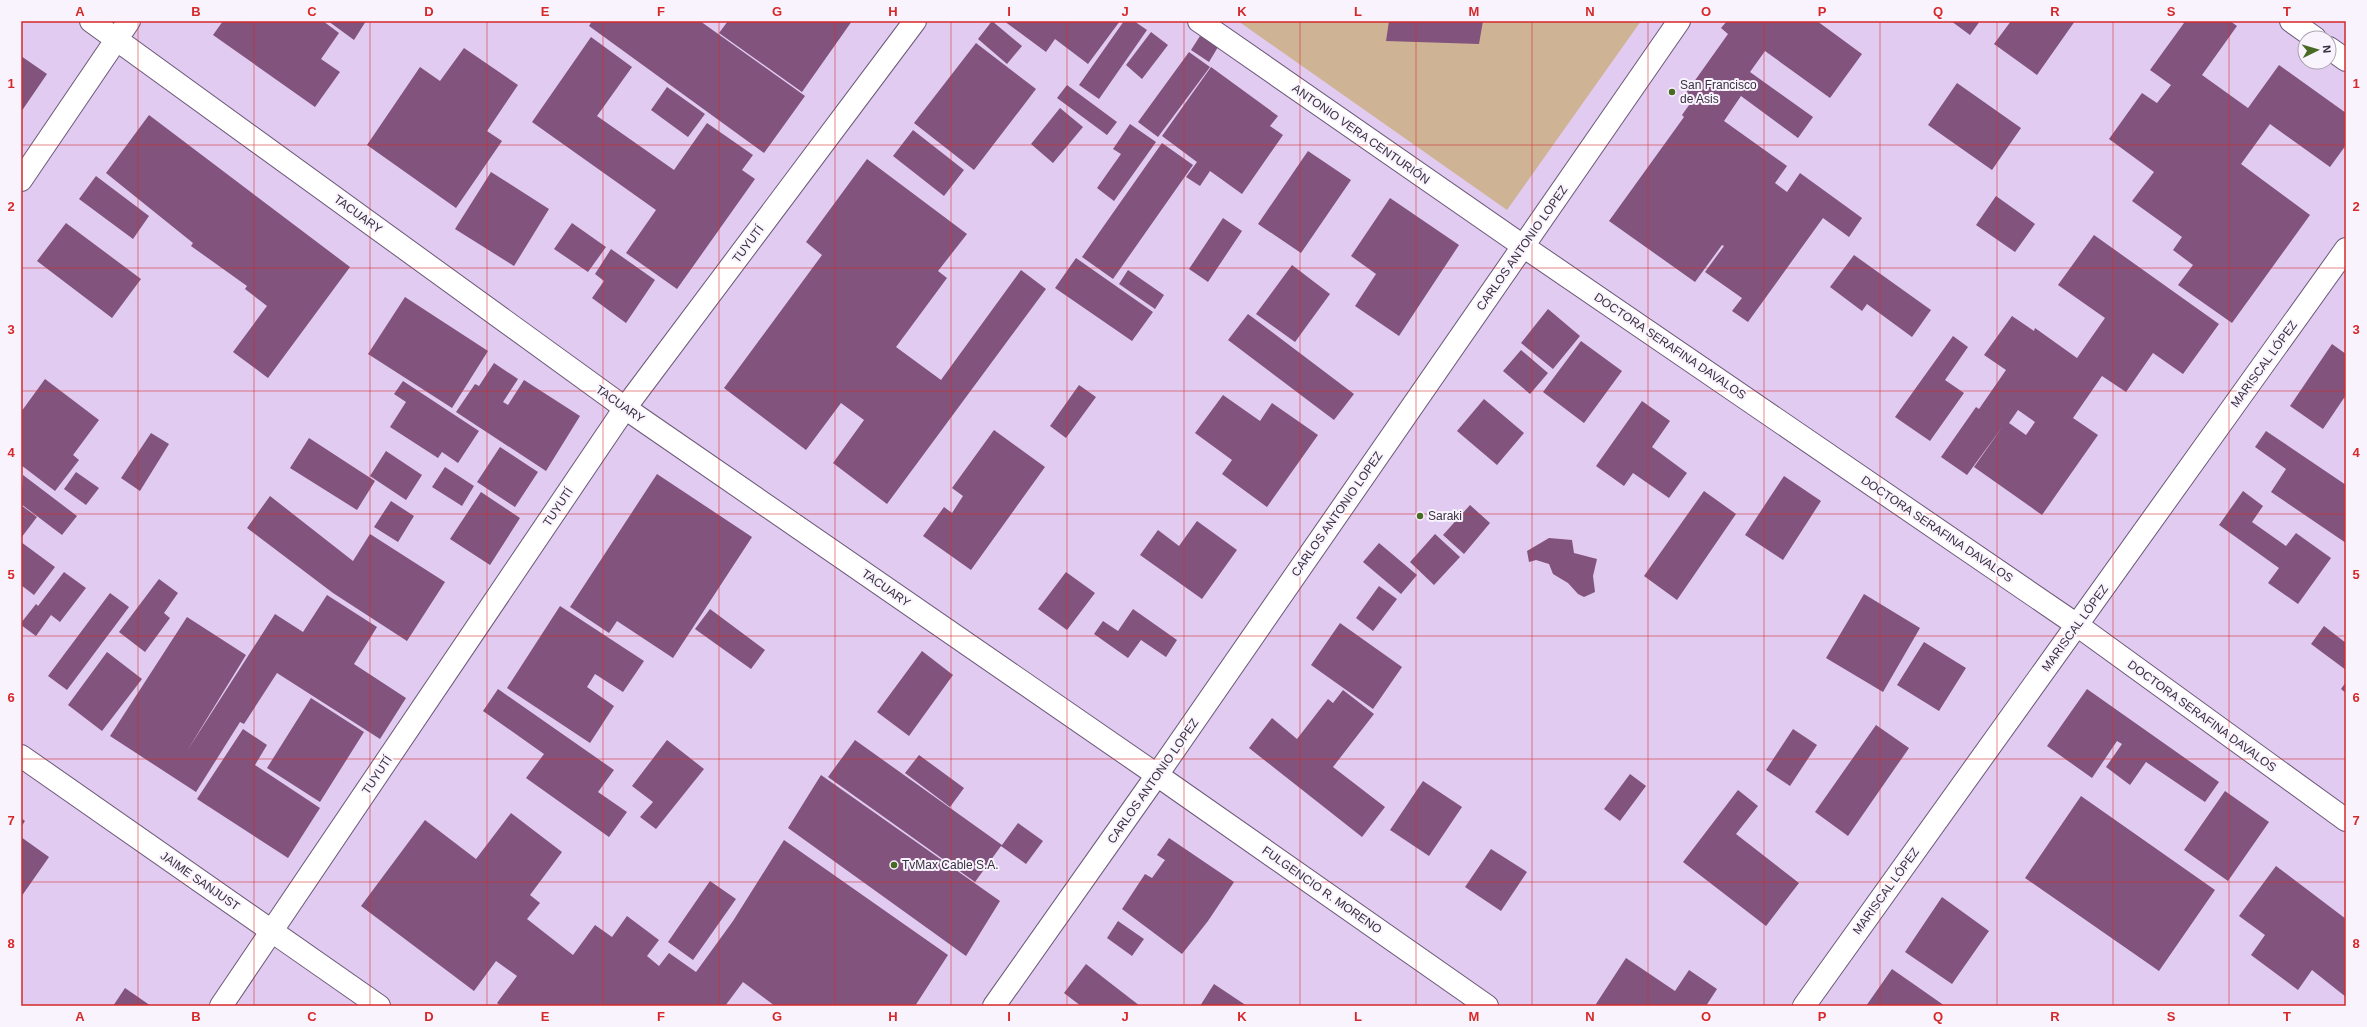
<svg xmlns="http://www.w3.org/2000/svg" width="2367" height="1027" viewBox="0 0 2367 1027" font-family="Helvetica,sans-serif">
	<rect width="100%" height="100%" fill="#e1cbf0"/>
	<!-- green -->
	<path fill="#ceb495" d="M 1238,21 L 1641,21 L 1507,210 Z"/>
	<!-- building -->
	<path fill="#82537c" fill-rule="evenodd" d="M 223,21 L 323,21 L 339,33 L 321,59 L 340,72 L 315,107 L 213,35 Z
		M 328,21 L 366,21 L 354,40 Z
		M 592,21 L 700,21 L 805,96 L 764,153 L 589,26 Z
		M 728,21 L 852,21 L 802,92 L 719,33 Z
		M 992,21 L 1022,46 L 1007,64 L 978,39 Z
		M 1004,21 L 1120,21 L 1088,64 L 1055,39 L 1046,52 Z
		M 1124,21 L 1134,21 L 1147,30 L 1099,99 L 1079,85 Z
		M 1389,21 L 1483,21 L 1479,44 L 1386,41 Z
		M 1727,21 L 1817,21 L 1862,54 L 1830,98 L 1765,51 L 1750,72 L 1813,117 L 1798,138 L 1741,96 L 1724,121 L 1787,166 L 1775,183 L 1787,192 L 1800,173 L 1862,218 L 1849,237 L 1823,218 L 1748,322 L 1732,311 L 1742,298 L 1705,272 L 1724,246 L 1722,245 L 1695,282 L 1609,221 L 1684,117 L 1682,115 L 1694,98 L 1686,93 L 1728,34 L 1721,28 Z
		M 1951,21 L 1980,21 L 1970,35 Z
		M 2011,21 L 2075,21 L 2037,75 L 1994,44 Z
		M 2181,21 L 2230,21 L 2237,26 L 2202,75 L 2248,108 L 2279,65 L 2346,113 L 2346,145 L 2330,167 L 2270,124 L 2241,164 L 2310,215 L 2232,323 L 2178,285 L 2193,265 L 2173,250 L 2182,237 L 2132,201 L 2154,172 L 2109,139 L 2142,93 L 2157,103 L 2171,85 L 2150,70 L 2184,23 Z
		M 1151,32 L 1168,45 L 1142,79 L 1126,65 Z
		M 1200,36 L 1218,47 L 1209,62 L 1191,50 Z
		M 591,37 L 632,67 L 597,116 L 674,170 L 707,123 L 753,155 L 742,170 L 755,179 L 677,289 L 626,253 L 656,210 L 532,122 Z
		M 976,43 L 1036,89 L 974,170 L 914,123 Z
		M 464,48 L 518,85 L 487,131 L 502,141 L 456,208 L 367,145 L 420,67 L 440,81 Z
		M 1189,52 L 1210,67 L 1158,137 L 1138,122 Z
		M 21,56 L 47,74 L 21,112 Z
		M 1211,67 L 1278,116 L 1270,126 L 1283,135 L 1242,194 L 1210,171 L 1200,186 L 1186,177 L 1197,162 L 1162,136 Z
		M 1957,83 L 2021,128 L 1992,170 L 1928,125 Z
		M 1067,85 L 1117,122 L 1107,135 L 1057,98 Z
		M 667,87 L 705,114 L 688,137 L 651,110 Z
		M 1060,108 L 1083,127 L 1053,163 L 1031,144 Z
		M 149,115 L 350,267 L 268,378 L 233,352 L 267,306 L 245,289 L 247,286 L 191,246 L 193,243 L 106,173 Z
		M 1130,124 L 1156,142 L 1114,201 L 1097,188 L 1121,154 L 1113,149 Z
		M 913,130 L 964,170 L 944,196 L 893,156 Z
		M 1162,143 L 1193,165 L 1113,279 L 1082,257 Z
		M 1308,151 L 1351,180 L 1301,253 L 1258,224 Z
		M 867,159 L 967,234 L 938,271 L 947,278 L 896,347 L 941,380 L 1021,270 L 1046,289 L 887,504 L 833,463 L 864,420 L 841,403 L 806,450 L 724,388 L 822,255 L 806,242 Z
		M 491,172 L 549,209 L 514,266 L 455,229 Z
		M 96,176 L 149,216 L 133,239 L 79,199 Z
		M 1996,196 L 2035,224 L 2015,252 L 1976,225 Z
		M 1390,198 L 1459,245 L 1399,336 L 1355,306 L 1376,274 L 1351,256 Z
		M 1223,218 L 1242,231 L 1208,282 L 1189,269 Z
		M 66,223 L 141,279 L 112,318 L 37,261 Z
		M 572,223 L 606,247 L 588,272 L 554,249 Z
		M 2094,235 L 2219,324 L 2183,374 L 2153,353 L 2126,392 L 2102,376 L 2073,418 L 2098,435 L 2042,515 L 1974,467 L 2003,426 L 1967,475 L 1941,457 L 1976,407 L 1979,409 L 2006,370 L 1984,355 L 2012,316 L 2034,331 L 2035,328 L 2077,358 L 2105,318 L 2058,285 ZM 2018,410 L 2035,422 L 2026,435 L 2009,423 Z
		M 611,249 L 655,280 L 626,323 L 592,298 L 604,281 L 595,274 Z
		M 1854,255 L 1931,310 L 1912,337 L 1867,304 L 1862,311 L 1830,287 Z
		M 1076,258 L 1153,312 L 1132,341 L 1055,288 Z
		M 1292,265 L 1330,294 L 1295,342 L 1256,314 Z
		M 1128,270 L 1164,295 L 1155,309 L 1119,284 Z
		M 405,297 L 488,351 L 452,408 L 368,354 Z
		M 1548,309 L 1580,336 L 1553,369 L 1521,343 Z
		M 1248,314 L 1354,394 L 1334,420 L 1228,340 Z
		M 1953,336 L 1968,347 L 1945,380 L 1964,393 L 1930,441 L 1895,417 Z
		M 1581,341 L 1622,371 L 1584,423 L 1543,392 Z
		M 2332,344 L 2346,354 L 2346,395 L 2323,429 L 2290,406 Z
		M 1521,350 L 1548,373 L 1530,394 L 1503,371 Z
		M 494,363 L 518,379 L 503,402 L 508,405 L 524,380 L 580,416 L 546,471 L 456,412 L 475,384 L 479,386 Z
		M 45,379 L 99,420 L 73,455 L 79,460 L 55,491 L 21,465 L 21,412 Z
		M 403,381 L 479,431 L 458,463 L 442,452 L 438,458 L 390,427 L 406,402 L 394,394 Z
		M 1079,385 L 1096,397 L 1066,438 L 1050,426 Z
		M 1223,395 L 1260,421 L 1272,403 L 1318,435 L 1267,507 L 1222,474 L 1232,460 L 1195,433 Z
		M 1484,399 L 1524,433 L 1497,465 L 1457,431 Z
		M 1642,401 L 1670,421 L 1652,447 L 1687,473 L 1669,498 L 1633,473 L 1624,486 L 1596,466 Z
		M 994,430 L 1045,467 L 971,570 L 923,536 L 944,507 L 952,513 L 963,496 L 952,488 Z
		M 2266,431 L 2346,485 L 2346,543 L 2271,492 L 2286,469 L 2255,447 Z
		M 151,433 L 169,444 L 140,491 L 121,478 Z
		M 309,438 L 375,481 L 357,510 L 290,468 Z
		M 500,447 L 538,472 L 515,507 L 477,482 Z
		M 386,451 L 422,475 L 406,500 L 370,476 Z
		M 445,467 L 474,486 L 462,506 L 432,487 Z
		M 76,472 L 99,488 L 86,505 L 64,489 Z
		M 657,474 L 752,537 L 673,658 L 617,621 L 609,633 L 570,607 Z
		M 23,475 L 77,516 L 62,535 L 21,504 Z
		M 1784,476 L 1821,501 L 1783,560 L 1745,535 Z
		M 1704,491 L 1736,514 L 1677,600 L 1644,576 Z
		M 2243,491 L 2263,506 L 2252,522 L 2286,546 L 2296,533 L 2331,558 L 2298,604 L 2268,583 L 2279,568 L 2219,525 Z
		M 481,492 L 520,518 L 490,565 L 450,539 Z
		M 270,496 L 353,561 L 370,534 L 445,582 L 407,641 L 333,593 L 247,528 Z
		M 391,501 L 414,516 L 398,542 L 374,527 Z
		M 21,505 L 37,517 L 21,538 Z
		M 1470,505 L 1490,523 L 1464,554 L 1443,535 Z
		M 1197,521 L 1237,550 L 1202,599 L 1140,555 L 1158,530 L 1179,546 Z
		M 1435,534 L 1460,557 L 1434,585 L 1410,562 Z
		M 1549,538 L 1572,540 L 1574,553 L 1597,559 L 1593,576 L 1595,592 L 1584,597 L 1578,594 L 1568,583 L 1553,574 L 1549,564 L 1536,560 L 1529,562 L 1527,551 Z
		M 21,542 L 55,567 L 34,595 L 21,585 Z
		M 1379,543 L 1417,575 L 1401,594 L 1363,562 Z
		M 64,572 L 86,588 L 60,622 L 51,615 L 36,636 L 21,625 L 21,623 L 36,604 L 38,606 Z
		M 1066,572 L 1095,593 L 1067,630 L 1038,609 Z
		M 159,579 L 178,593 L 164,613 L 170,618 L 145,652 L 119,632 Z
		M 1379,586 L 1397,599 L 1373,631 L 1356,618 Z
		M 110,593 L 129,607 L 67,690 L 48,676 Z
		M 1864,594 L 1920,628 L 1883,692 L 1826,658 Z
		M 327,595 L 377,627 L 354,664 L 406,698 L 380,739 L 277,673 L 244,724 L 240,722 L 196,792 L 110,736 L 187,617 L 246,655 L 187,751 L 275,614 L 303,632 Z
		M 560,606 L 644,661 L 623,692 L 595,674 L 587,687 L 614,706 L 590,743 L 507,688 Z
		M 710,609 L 765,650 L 751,669 L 695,629 Z
		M 1133,609 L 1177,640 L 1166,657 L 1141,640 L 1128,658 L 1094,634 L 1103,621 L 1118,631 Z
		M 1340,623 L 1402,667 L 1373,709 L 1311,665 Z
		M 2324,626 L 2346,643 L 2346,670 L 2311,644 Z
		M 1924,642 L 1966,668 L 1939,711 L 1897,685 Z
		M 922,651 L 953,675 L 909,736 L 877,712 Z
		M 107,652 L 142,679 L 102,731 L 68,705 Z
		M 2346,682 L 2346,693 L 2341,689 Z
		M 498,689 L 614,770 L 598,792 L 627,812 L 609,837 L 526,778 L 544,754 L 483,711 Z
		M 2087,689 L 2219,782 L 2205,802 L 2146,762 L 2130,785 L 2106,767 L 2122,744 L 2117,741 L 2092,778 L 2047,746 Z
		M 1343,690 L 1374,714 L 1333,767 L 1385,807 L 1362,837 L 1249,748 L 1272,718 L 1297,739 L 1328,699 L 1333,703 Z
		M 311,698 L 364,732 L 320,802 L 267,768 Z
		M 1876,725 L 1909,748 L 1848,836 L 1815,812 Z
		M 243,729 L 267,745 L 255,765 L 320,808 L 288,858 L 197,799 Z
		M 1793,729 L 1817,745 L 1790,786 L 1766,770 Z
		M 667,740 L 704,769 L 656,829 L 640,817 L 653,802 L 632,786 Z
		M 855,740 L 1002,845 L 1018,823 L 1043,841 L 1026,864 L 1001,846 L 975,882 L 828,777 Z
		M 919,755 L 964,788 L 950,807 L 905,773 Z
		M 1630,774 L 1646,786 L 1620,821 L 1604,809 Z
		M 821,775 L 1000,901 L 966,956 L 788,828 Z
		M 1423,781 L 1462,807 L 1429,856 L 1390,830 Z
		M 1738,790 L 1758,806 L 1736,834 L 1799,883 L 1766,926 L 1683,862 Z
		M 2225,791 L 2269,822 L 2228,881 L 2184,850 Z
		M 2081,796 L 2215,890 L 2159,971 L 2025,878 Z
		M 511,813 L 562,852 L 530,895 L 540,903 L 527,919 L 573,955 L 595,925 L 612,937 L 627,916 L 659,940 L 647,956 L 659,966 L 669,953 L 696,972 L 733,921 L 784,840 L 948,955 L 915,1006 L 775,1006 L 743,982 L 725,1006 L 501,1006 L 497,1003 L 517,976 L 496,961 L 474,991 L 361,906 L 425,820 L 476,859 Z
		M 21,818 L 25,821 L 21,827 Z
		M 21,837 L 49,857 L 21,897 Z
		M 1169,838 L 1234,882 L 1208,921 L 1182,954 L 1122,909 L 1145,874 L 1152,878 L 1165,860 L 1157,855 Z
		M 1491,849 L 1527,872 L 1501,911 L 1465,887 Z
		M 2276,866 L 2346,919 L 2346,997 L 2312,970 L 2298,990 L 2251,955 L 2265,935 L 2239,916 Z
		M 710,881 L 736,899 L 693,960 L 668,942 Z
		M 1942,897 L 1989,931 L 1952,984 L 1905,952 Z
		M 1118,921 L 1144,939 L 1132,956 L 1107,938 Z
		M 1626,958 L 1675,991 L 1689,970 L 1717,989 L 1706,1006 L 1599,1006 L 1596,1004 Z
		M 1086,964 L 1109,982 L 1140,1006 L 1081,1006 L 1064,993 Z
		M 1892,969 L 1945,1006 L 1866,1006 Z
		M 1214,984 L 1247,1006 L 1200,1006 Z
		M 125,988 L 151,1006 L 113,1006 Z"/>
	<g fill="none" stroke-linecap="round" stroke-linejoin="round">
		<defs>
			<path id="minor" d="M 91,21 L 625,408 L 1157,775 L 1487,1006
				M 1199,21 L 1523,246 L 2077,625 L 2346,820
				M 2291,21 L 2315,38
				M 2329,48 L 2346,60
				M 21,180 L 129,21
				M 221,1006 L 625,408 L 915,21
				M 994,1006 L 1157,775 L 1679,21
				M 1804,1006 L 2346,249"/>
			<path id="secondary" d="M 21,756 L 379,1006"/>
		</defs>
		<!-- minor casing -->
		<use href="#minor" stroke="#6b5878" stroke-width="24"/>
		<!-- secondary casing -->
		<use href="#secondary" stroke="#6b5878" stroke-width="24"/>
		<!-- minor -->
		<use href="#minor" stroke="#fff" stroke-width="22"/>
		<!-- secondary -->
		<use href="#secondary" stroke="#fff" stroke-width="22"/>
	</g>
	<!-- grid -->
	<path fill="none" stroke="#d62828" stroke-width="1" stroke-opacity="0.55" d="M 138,21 L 138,1006M 254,21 L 254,1006M 370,21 L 370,1006M 487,21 L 487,1006M 603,21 L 603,1006M 719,21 L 719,1006M 835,21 L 835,1006M 951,21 L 951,1006M 1067,21 L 1067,1006M 1184,21 L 1184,1006M 1300,21 L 1300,1006M 1416,21 L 1416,1006M 1532,21 L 1532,1006M 1648,21 L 1648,1006M 1764,21 L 1764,1006M 1880,21 L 1880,1006M 1997,21 L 1997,1006M 2113,21 L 2113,1006M 2229,21 L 2229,1006M 21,145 L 2346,145M 21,268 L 2346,268M 21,391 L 2346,391M 21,514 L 2346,514M 21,636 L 2346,636M 21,759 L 2346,759M 21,882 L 2346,882"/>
	<!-- markers -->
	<g fill="#486a22" stroke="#f9f3fe" stroke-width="1.5">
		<circle cx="1672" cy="92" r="4"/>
		<circle cx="1420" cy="516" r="4"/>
		<circle cx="894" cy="865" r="4"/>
	</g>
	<g text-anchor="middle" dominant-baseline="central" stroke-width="4" stroke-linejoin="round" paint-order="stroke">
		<!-- poi labels -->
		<g font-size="12" fill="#38303e" stroke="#f9f3fe" text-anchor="start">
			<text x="1680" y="85">San Francisco<tspan x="1680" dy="14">de Asis</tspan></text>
			<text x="1428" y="516">Saraki</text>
			<text x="902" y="865">TvMax Cable S.A.</text>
		</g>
		<!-- street labels -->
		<g font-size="12" fill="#38303e" stroke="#f9f3fe">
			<text transform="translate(1361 134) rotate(35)">ANTONIO VERA CENTURIÓN</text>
			<text transform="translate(358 214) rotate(36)">TACUARY</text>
			<text transform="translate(748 244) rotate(-53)">TUYUTÍ</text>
			<text transform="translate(1522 248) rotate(-55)">CARLOS ANTONIO LOPEZ</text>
			<text transform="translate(1670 346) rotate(34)">DOCTORA SERAFINA DAVALOS</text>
			<text transform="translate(2264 364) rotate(-54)">MARISCAL LÓPEZ</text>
			<text transform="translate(620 404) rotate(35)">TACUARY</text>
			<text transform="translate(558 507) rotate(-56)">TUYUTÍ</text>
			<text transform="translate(1337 514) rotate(-55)">CARLOS ANTONIO LOPEZ</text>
			<text transform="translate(1937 529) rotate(34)">DOCTORA SERAFINA DAVALOS</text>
			<text transform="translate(886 588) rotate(35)">TACUARY</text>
			<text transform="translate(2075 628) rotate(-54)">MARISCAL LÓPEZ</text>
			<text transform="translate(2202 716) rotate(36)">DOCTORA SERAFINA DAVALOS</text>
			<text transform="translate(377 775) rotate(-56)">TUYUTÍ</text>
			<text transform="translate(1153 781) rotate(-55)">CARLOS ANTONIO LOPEZ</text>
			<text transform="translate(200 881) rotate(35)">JAIME SANJUST</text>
			<text transform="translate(1322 890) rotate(35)">FULGENCIO R. MORENO</text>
			<text transform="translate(1886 891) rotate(-54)">MARISCAL LÓPEZ</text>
		</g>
	</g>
	<!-- border -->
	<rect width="2367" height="1027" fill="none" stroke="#f9f3fe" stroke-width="44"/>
	<!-- north arrow -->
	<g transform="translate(2317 50) rotate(85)"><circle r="19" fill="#f9f3fe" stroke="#aca5b1"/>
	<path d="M0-3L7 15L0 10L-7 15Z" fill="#486a22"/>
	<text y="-6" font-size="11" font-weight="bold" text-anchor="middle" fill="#38303e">N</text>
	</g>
	<rect x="22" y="22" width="2323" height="983" fill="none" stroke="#d62828" stroke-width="1.5"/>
	<g font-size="13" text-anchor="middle" font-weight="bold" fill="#d62828">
		<text x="80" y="16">A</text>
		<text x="196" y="16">B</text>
		<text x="312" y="16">C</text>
		<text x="429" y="16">D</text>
		<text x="545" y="16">E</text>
		<text x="661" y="16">F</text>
		<text x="777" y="16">G</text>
		<text x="893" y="16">H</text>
		<text x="1009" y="16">I</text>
		<text x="1125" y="16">J</text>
		<text x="1242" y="16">K</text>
		<text x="1358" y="16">L</text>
		<text x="1474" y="16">M</text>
		<text x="1590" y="16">N</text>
		<text x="1706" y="16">O</text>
		<text x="1822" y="16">P</text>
		<text x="1938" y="16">Q</text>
		<text x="2055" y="16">R</text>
		<text x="2171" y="16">S</text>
		<text x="2287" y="16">T</text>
		<text x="11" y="88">1</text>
		<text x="2356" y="88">1</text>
		<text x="11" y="211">2</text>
		<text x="2356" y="211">2</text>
		<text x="11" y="334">3</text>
		<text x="2356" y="334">3</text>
		<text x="11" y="457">4</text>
		<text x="2356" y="457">4</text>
		<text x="11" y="579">5</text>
		<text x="2356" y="579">5</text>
		<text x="11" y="702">6</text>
		<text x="2356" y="702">6</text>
		<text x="11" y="825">7</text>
		<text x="2356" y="825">7</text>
		<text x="11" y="948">8</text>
		<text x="2356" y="948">8</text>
		<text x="80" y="1021">A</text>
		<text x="196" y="1021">B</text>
		<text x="312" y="1021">C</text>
		<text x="429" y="1021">D</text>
		<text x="545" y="1021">E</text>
		<text x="661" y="1021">F</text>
		<text x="777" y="1021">G</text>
		<text x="893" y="1021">H</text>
		<text x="1009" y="1021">I</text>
		<text x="1125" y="1021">J</text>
		<text x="1242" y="1021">K</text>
		<text x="1358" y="1021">L</text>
		<text x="1474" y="1021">M</text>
		<text x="1590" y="1021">N</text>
		<text x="1706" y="1021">O</text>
		<text x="1822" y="1021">P</text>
		<text x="1938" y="1021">Q</text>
		<text x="2055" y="1021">R</text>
		<text x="2171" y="1021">S</text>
		<text x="2287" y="1021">T</text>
	</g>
</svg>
